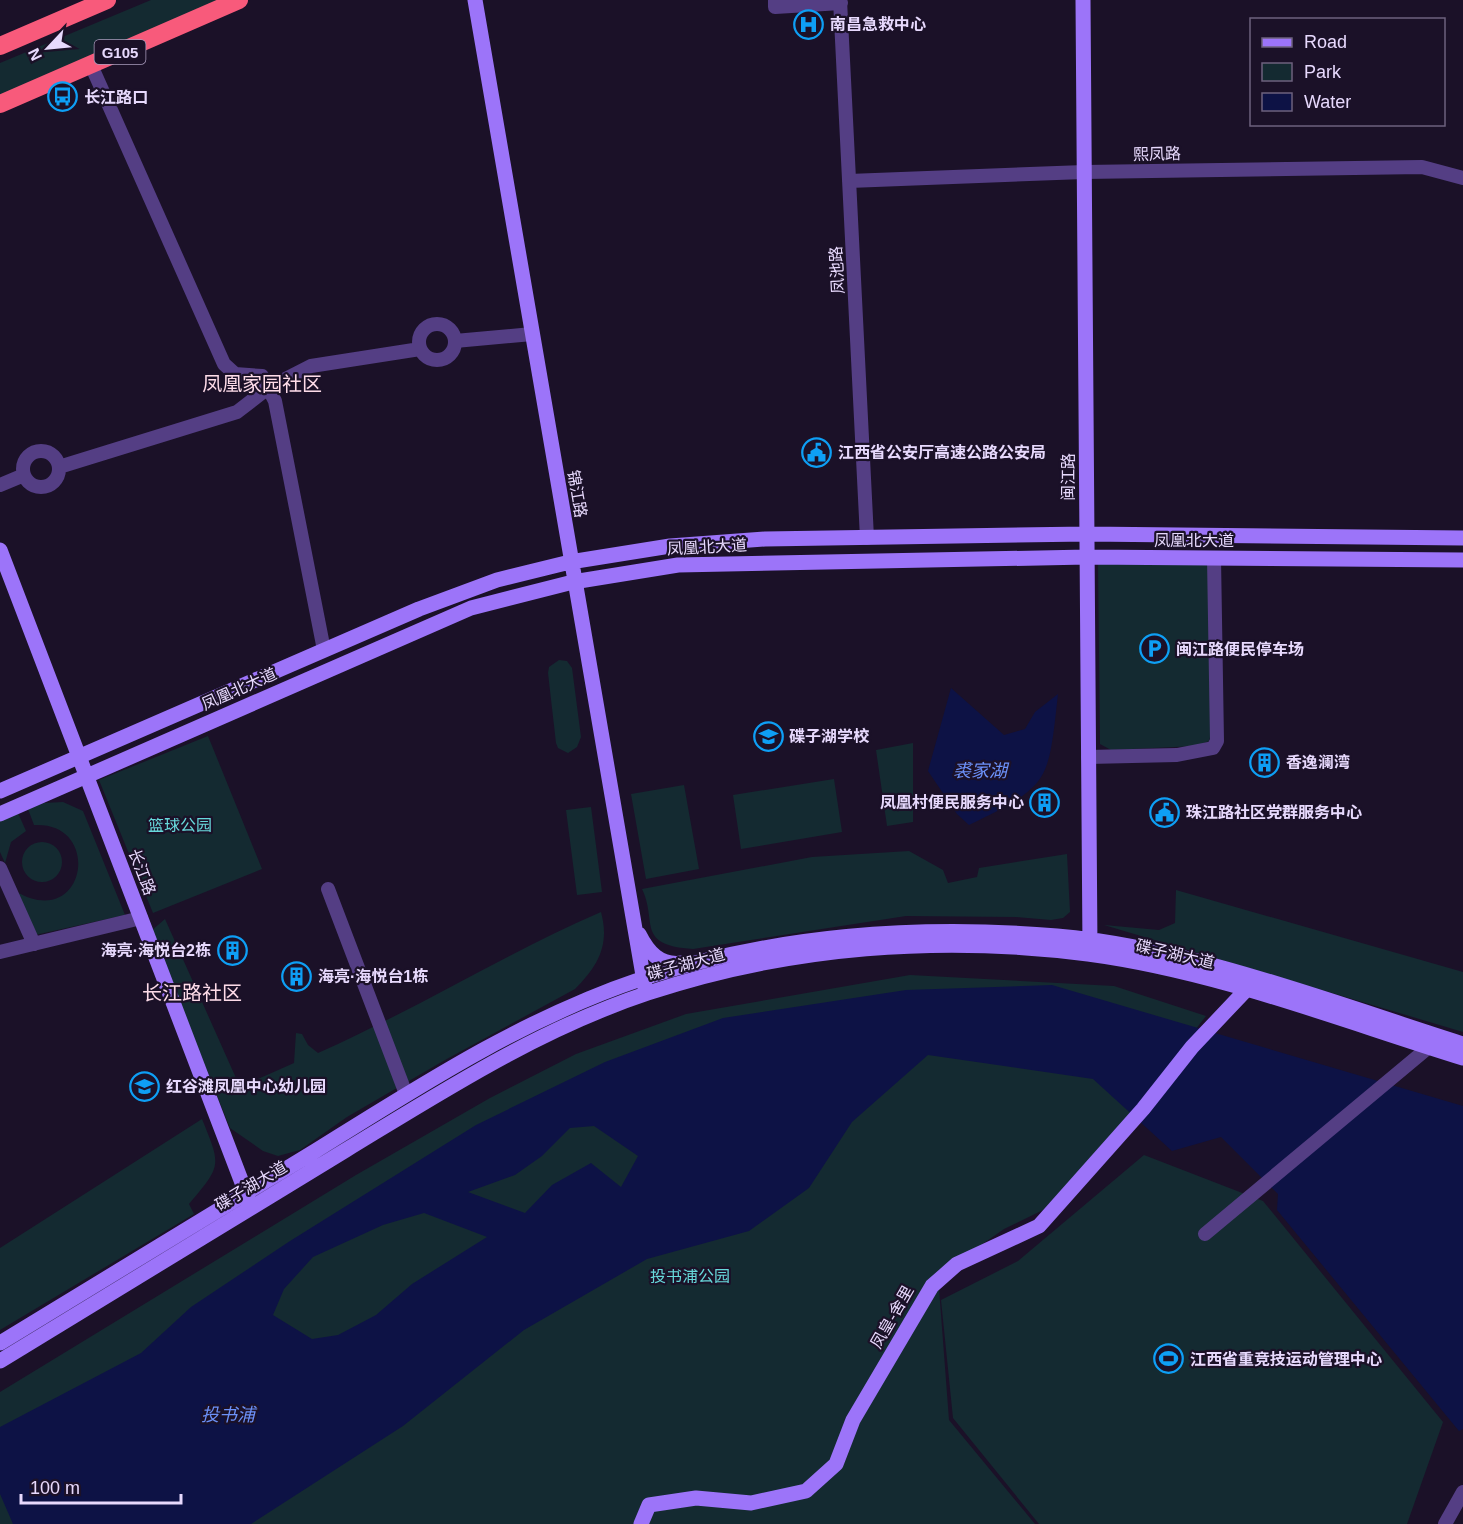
<svg xmlns="http://www.w3.org/2000/svg" width="1463" height="1524" viewBox="0 0 1463 1524" font-family="Helvetica,'Noto Sans SC',sans-serif">
	<rect width="100%" height="100%" fill="#1b1128"/>
	<!-- green -->
	<path fill="#142a31" d="M 151,0 L 223,0 L 0,97 L 0,63 Z
		M 1098,563 L 1209,564 L 1211,734 L 1209,741 L 1196,746 L 1111,750 L 1100,744 Z
		M 559,660 L 567,661 L 572,668 L 581,737 L 577,747 L 568,753 L 558,748 L 556,743 L 548,673 L 549,667 Z
		M 208,736 L 262,869 L 153,913 L 99,780 Z
		M 913,743 L 913,822 L 887,826 L 876,750 Z
		M 834,779 L 842,832 L 741,849 L 733,795 Z
		M 684,785 L 699,869 L 646,879 L 631,794 Z
		M 63,802 L 83,811 L 125,915 L 35,935 L 15,891 C 86,933 104,821 34,825 L 28,809 L 44,803 Z
		M 591,807 L 602,892 L 577,895 L 566,810 Z
		M 18,813 L 26,831 L 11,842 L 5,863 L 0,852 L 0,820 Z
		M22 862a20 20 0 1 1 40 0a20 20 0 1 1-40 0Z
		M 909,851 L 943,870 L 948,883 L 977,877 L 979,868 L 1067,854 L 1070,912 L 1063,918 L 1051,920 L 1015,917 L 906,916 L 693,949 C 635,945 658,922 642,889 L 812,857 Z
		M 1176,890 L 1463,972 L 1463,1032 L 1104,925 L 1159,930 L 1175,923 Z
		M 601,912 C 610,945 598,966 575,989 L 445,1060 L 347,1117 L 300,1150 L 278,1156 L 263,1151 L 230,1128 L 151,931 L 165,919 L 240,1087 L 294,1063 L 296,1033 L 302,1034 L 308,1045 L 318,1053 C 415,1010 504,954 601,912 Z
		M 910,975 L 1114,986 L 1206,1016 L 1122,1124 L 1043,1210 L 1004,1229 L 938,1275 L 949,1420 L 1035,1524 L 0,1524 L 0,1392 L 356,1175 L 490,1098 L 576,1054 L 686,1014 Z
		M 202,1119 C 221,1166 222,1165 189,1204 L 194,1214 L 0,1330 L 0,1248 Z
		M 1144,1155 L 1263,1201 L 1443,1422 L 1407,1524 L 1039,1524 L 953,1418 L 941,1300 L 1018,1261 Z"/>
	<!-- water -->
	<path fill="#0d1245" fill-rule="evenodd" d="M 951,688 L 1004,735 L 1025,729 L 1035,712 L 1058,694 C 1048,783 1051,785 969,825 L 957,814 L 928,771 Z
		M 1052,985 L 1463,1106 L 1463,1429 L 1459,1431 L 1277,1210 L 1278,1194 L 1221,1137 L 1172,1151 L 1093,1079 L 928,1055 L 852,1122 L 809,1188 L 749,1231 L 647,1259 L 524,1330 L 403,1426 L 251,1524 L 13,1524 L 0,1494 L 0,1427 L 141,1353 L 191,1307 L 290,1241 L 476,1125 L 605,1062 L 723,1018 L 906,990 ZM 594,1126 L 638,1156 L 621,1187 L 591,1163 L 552,1185 L 525,1213 L 468,1192 L 515,1175 L 542,1156 L 570,1128 ZM 424,1213 L 487,1237 L 412,1284 L 376,1315 L 338,1335 L 312,1339 L 273,1315 L 284,1289 L 313,1257 L 383,1225 Z"/>
	<g fill="none" stroke-linecap="round" stroke-linejoin="round">
		<!-- street -->
		<path stroke="#543e84" stroke-width="14" d="M 775,0 L 775,7 L 841,3
			M 840,0 L 867,538
			M 91,65 L 224,364 L 235,374 L 262,376 L 275,401 L 324,650
			M 849,181 L 1084,172 L 1422,167 L 1463,178
			M419 342a18 18 0 1 1 36 0a18 18 0 1 1-36 0Z
			M 455,341 L 532,334
			M23 469a18 18 0 1 1 36 0a18 18 0 1 1-36 0Z
			M 59,467 L 237,412 L 268,388 L 311,366 L 420,349
			M 0,485 L 24,475
			M 1088,757 L 1177,755 L 1213,748 L 1217,741 L 1214,558
			M 0,868 L 34,944
			M 328,889 L 406,1094
			M 0,952 L 141,918
			M 1205,1234 L 1429,1047
			M 1445,1524 L 1463,1492"/>
		<!-- secondary -->
		<path stroke="#9c74f9" stroke-width="15" d="M 475,0 L 645,987
			M 1083,0 L 1090,949
			M 0,550 L 249,1201
			M 0,791 L 419,609 L 497,580 L 570,562 L 670,546 L 765,539 L 1087,534 L 1463,538
			M 0,814 L 471,608 L 573,582 L 678,565 L 1087,557 L 1463,560
			M 639,934 C 648,952 660,966 682,963
			M 0,1343 C 104,1280 208,1217 312,1153 C 418,1087 522,1019 641,979 C 774,935 918,924 1057,936 C 1189,947 1336,1004 1463,1044
			M 0,1361 C 115,1291 230,1220 346,1150 C 443,1091 539,1029 648,993 C 790,946 941,935 1088,954 C 1216,971 1340,1020 1463,1058
			M 641,1524 L 649,1505 L 696,1498 L 751,1503 L 806,1491 L 836,1464 L 853,1420 L 932,1286 L 957,1264 L 1039,1226 L 1143,1109 L 1192,1047 L 1246,990"/>
		<!-- highway -->
		<path stroke="#f85a7b" stroke-width="18" d="M 0,46 L 107,0
			M 0,104 L 239,0"/>
	</g>
	<!-- icons -->
	<defs>
		<symbol id="hospital-ring" viewBox="-11 -11 22 22"><circle r="9.5" fill="#1b1128" stroke="#0e9ff5" stroke-width="1.5"/><path d="M-5-5h3v3.5h4V-5h3V5h-3V1.5h-4V5h-3Z" fill="#0e9ff5"/></symbol>
		<symbol id="bus-ring" viewBox="-11 -11 22 22"><circle r="9.5" fill="#1b1128" stroke="#0e9ff5" stroke-width="1.5"/><path d="M-5-6H5V4H4V6H2V4H-2V6H-4V4H-5ZM-3.5-4V0h7V-4ZM-3.5 1.2v1.5H-2V1.2ZM2 1.2v1.5H3.5V1.2Z" fill="#0e9ff5"/></symbol>
		<symbol id="civic-ring" viewBox="-11 -11 22 22"><circle r="9.5" fill="#1b1128" stroke="#0e9ff5" stroke-width="1.5"/><path d="M-.6-6.5H3V-4.5H.6V-3L4-1V1h2V6H-6V1h2V-1L-.6-3ZM-1.2 2.5V6h2.4V2.5Z" fill="#0e9ff5"/></symbol>
		<symbol id="parking-ring" viewBox="-11 -11 22 22"><circle r="9.5" fill="#1b1128" stroke="#0e9ff5" stroke-width="1.5"/><path d="M-3.5-5.5H1a3.5 3.5 0 0 1 0 7H-1V5.5H-3.5ZM-1-3.4V-.6H.8a1.4 1.4 0 0 0 0-2.8Z" fill="#0e9ff5"/></symbol>
		<symbol id="school-ring" viewBox="-11 -11 22 22"><circle r="9.5" fill="#1b1128" stroke="#0e9ff5" stroke-width="1.5"/><path d="M0-5L7-2L0 1L-7-2ZM-4 1L0 2.5L4 1V4Q0 6-4 4Z" fill="#0e9ff5"/></symbol>
		<symbol id="building-ring" viewBox="-11 -11 22 22"><circle r="9.5" fill="#1b1128" stroke="#0e9ff5" stroke-width="1.5"/><path d="M-4-6H4V6H1V3H-1V6H-4ZM-2.5-4.3h1.7v1.8h-1.7ZM.8-4.3h1.7v1.8H.8ZM-2.5-1h1.7V.8h-1.7ZM.8-1h1.7V.8H.8Z" fill="#0e9ff5"/></symbol>
		<symbol id="stadium-ring" viewBox="-11 -11 22 22"><circle r="9.5" fill="#1b1128" stroke="#0e9ff5" stroke-width="1.5"/><path d="M0-5a6.5 5 0 1 0 0 10a6.5 5 0 1 0 0-10ZM-3.5-1.8h7v3.6h-7Z" fill="#0e9ff5"/></symbol>
	</defs>
	<g fill-rule="evenodd">
		<use href="#hospital-ring" x="792" y="8" width="33" height="33"/>
		<use href="#bus-ring" x="46" y="80" width="33" height="33"/>
		<use href="#civic-ring" x="800" y="436" width="33" height="33"/>
		<use href="#parking-ring" x="1138" y="632" width="33" height="33"/>
		<use href="#school-ring" x="752" y="720" width="33" height="33"/>
		<use href="#building-ring" x="1248" y="746" width="33" height="33"/>
		<use href="#building-ring" x="1028" y="786" width="33" height="33"/>
		<use href="#civic-ring" x="1148" y="796" width="33" height="33"/>
		<use href="#building-ring" x="216" y="934" width="33" height="33"/>
		<use href="#building-ring" x="280" y="960" width="33" height="33"/>
		<use href="#school-ring" x="128" y="1070" width="33" height="33"/>
		<use href="#stadium-ring" x="1152" y="1342" width="33" height="33"/>
	</g>
	<g text-anchor="middle" dominant-baseline="central" stroke-width="4.5" stroke-linejoin="round" paint-order="stroke">
		<!-- shield labels -->
		<rect fill="#1b1128" stroke="#aa9dbd" stroke-width="1.5" x="94.5" y="40" width="51" height="24" rx="4.5"/>
		<g font-size="15" font-weight="bold" fill="#e7d9fd">
			<text x="120" y="52">G105</text>
		</g>
		<!-- poi labels -->
		<g font-size="16" font-weight="bold" fill="#e7d9fd" stroke="#1b1128" text-anchor="start">
			<text x="830" y="24">南昌急救中心</text>
			<text x="84" y="97">长江路口</text>
			<text x="838" y="452">江西省公安厅高速公路公安局</text>
			<text x="1176" y="649">闽江路便民停车场</text>
			<text x="789" y="736">碟子湖学校</text>
			<text x="1286" y="762">香逸澜湾</text>
			<text x="1024" y="802" text-anchor="end">凤凰村便民服务中心</text>
			<text x="1186" y="812">珠江路社区党群服务中心</text>
			<text x="211" y="950" text-anchor="end">海亮·海悦台2栋</text>
			<text x="318" y="976">海亮·海悦台1栋</text>
			<text x="166" y="1086">红谷滩凤凰中心幼儿园</text>
			<text x="1190" y="1359">江西省重竞技运动管理中心</text>
		</g>
		<!-- street labels -->
		<g font-size="16" fill="#e7d9fd" stroke="#1b1128">
			<text transform="translate(1157 154) rotate(-1)">熙凤路</text>
			<text transform="translate(837 270) rotate(-93)">凤池路</text>
			<text transform="translate(1068 477) rotate(-90)">闽江路</text>
			<text transform="translate(577 494) rotate(80)">锦江路</text>
			<text x="1194" y="540">凤凰北大道</text>
			<text transform="translate(707 547) rotate(-3)">凤凰北大道</text>
			<text transform="translate(239 689) rotate(-24)">凤凰北大道</text>
			<text transform="translate(142 872) rotate(69)">长江路</text>
			<text transform="translate(1175 954) rotate(13)">碟子湖大道</text>
			<text transform="translate(686 964) rotate(-15)">碟子湖大道</text>
			<text transform="translate(251 1186) rotate(-31)">碟子湖大道</text>
			<text transform="translate(892 1317) rotate(-60)">凤皇-舍里</text>
		</g>
		<!-- park labels -->
		<g font-size="16" fill="#67d9db" stroke="#1b1128">
			<text x="180" y="825">篮球公园</text>
			<text x="690" y="1276">投书浦公园</text>
		</g>
		<!-- water labels -->
		<g font-size="18" font-style="italic" fill="#6c91f9" stroke="#1b1128">
			<text x="980" y="771">裘家湖</text>
			<text x="228" y="1415">投书浦</text>
		</g>
		<!-- quarter labels -->
		<g font-size="20" fill="#fddbe8" stroke="#1b1128">
			<text x="262" y="384">凤凰家园社区</text>
			<text x="192" y="993">长江路社区</text>
		</g>
	</g>
	<!-- legend -->
	<rect x="1250" y="18" width="195" height="108" fill="#1b1128" stroke="#6d617d" stroke-width="1.5"/>
	<rect x="1262" y="38" width="30" height="9" fill="#9c74f9" stroke="#6d617d" stroke-width="1.5"/>
	<text x="1304" y="48" font-size="18" fill="#e7d9fd">Road</text>
	<rect x="1262" y="63" width="30" height="18" fill="#142a31" stroke="#6d617d" stroke-width="1.5"/>
	<text x="1304" y="78" font-size="18" fill="#e7d9fd">Park</text>
	<rect x="1262" y="93" width="30" height="18" fill="#0d1245" stroke="#6d617d" stroke-width="1.5"/>
	<text x="1304" y="108" font-size="18" fill="#e7d9fd">Water</text>
	<!-- north arrow -->
	<g transform="translate(48 48) rotate(244)" stroke="#1b1128" stroke-width="4.5" paint-order="stroke">
	<path d="M0-4.5L10 22L0 15L-10 22Z" fill="#e7d9fd"/>
	<text y="-9" font-size="16" font-weight="bold" text-anchor="middle" fill="#e7d9fd">N</text>
	</g>
	<!-- scale -->
	<path d="M21 1494v9h160v-9" fill="none" stroke="#e7d9fd" stroke-width="3"/>
	<text x="30" y="1494" font-size="18" fill="#e7d9fd" stroke="#1b1128" stroke-width="4.5" paint-order="stroke">100 m</text>
</svg>
